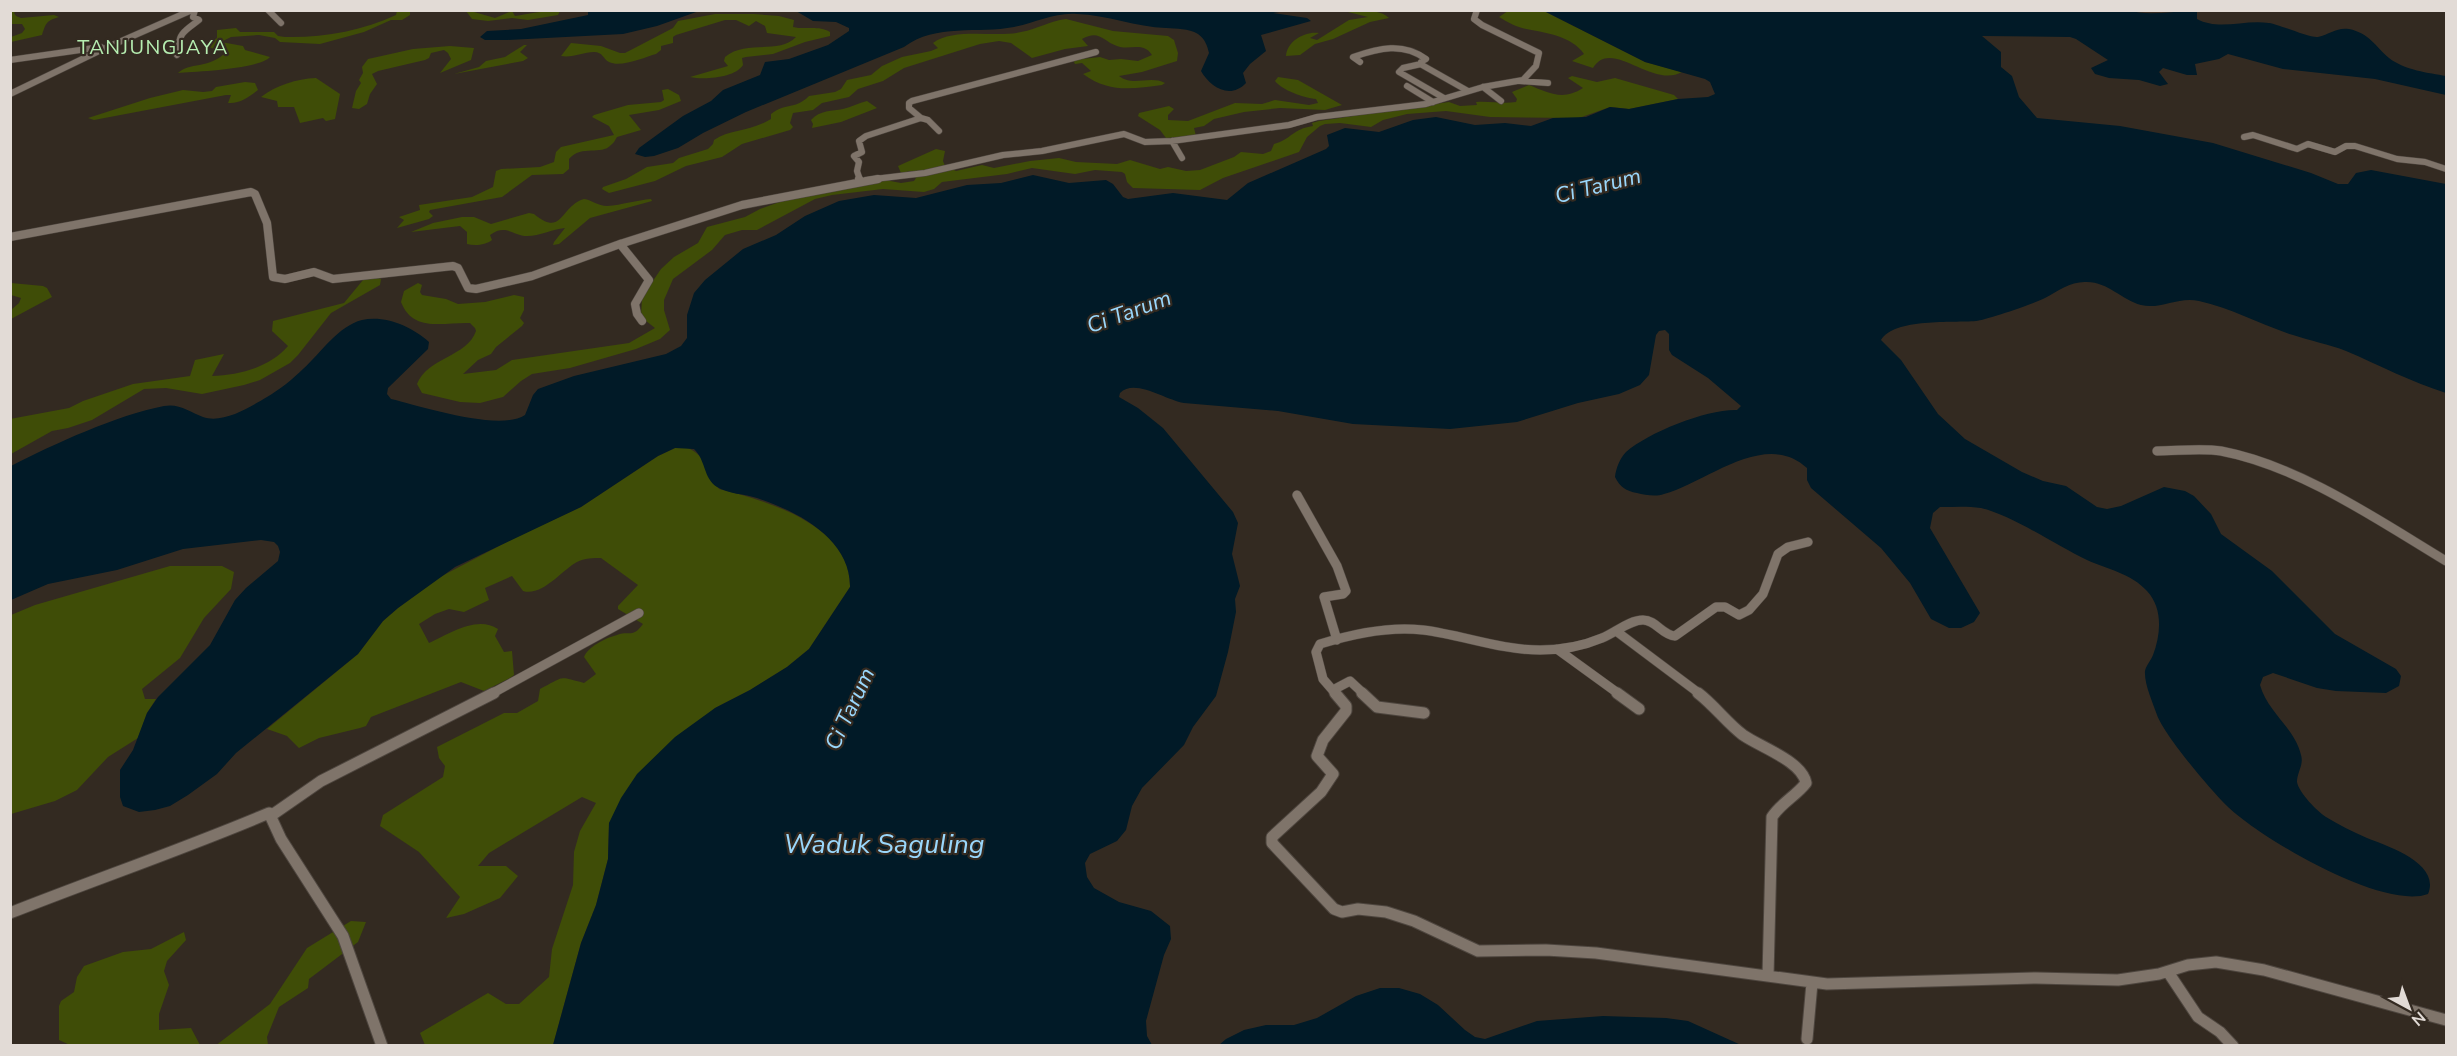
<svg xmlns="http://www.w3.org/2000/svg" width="2457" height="1056" viewBox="0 0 2457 1056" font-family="'Nunito Sans',sans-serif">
	<rect width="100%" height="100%" fill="#332a21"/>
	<!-- green -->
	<path fill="#3f4d07" d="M 11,10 L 16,11 L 14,13 L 16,16 L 21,18 L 54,15 L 59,17 C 46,21 46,23 42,35 L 11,42 L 11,37 L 22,33 L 25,29 L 22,24 L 11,24 Z
		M 397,11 L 410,11 L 410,15 L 402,20 L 391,20 L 364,32 L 320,44 L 280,42 L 275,38 L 259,35 L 231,37 L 221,42 L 243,46 L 245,50 L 270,57 C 260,69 195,72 178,73 C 189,62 209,69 225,53 L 206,46 L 217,38 L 217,30 L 236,28 L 240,32 L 274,32 L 278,36 L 285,37 C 322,38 362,31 396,15 Z
		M 466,11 L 474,11 L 474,12 L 495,18 L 512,11 L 515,16 C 531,14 543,10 560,11 L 558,15 L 528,20 L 512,18 L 488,21 L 472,19 Z
		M 1327,11 C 1341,10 1379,7 1389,18 L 1370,22 L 1333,39 L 1315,44 L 1300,55 L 1286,56 C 1287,41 1305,31 1319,33 L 1310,38 L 1317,40 L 1349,20 L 1368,17 L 1344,11 Z
		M 1508,11 L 1544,11 L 1645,62 L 1682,72 C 1652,89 1611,37 1593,68 L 1572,61 L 1584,54 C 1572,35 1541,32 1522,28 C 1514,26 1506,21 1499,17 Z
		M 715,14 L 754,14 L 779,16 L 794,20 L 793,27 C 805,30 819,25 830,32 L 830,36 L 805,42 L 773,54 L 746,57 L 742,58 L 743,65 C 735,78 704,80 690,77 L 728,66 L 724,61 L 725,57 C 746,39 779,55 796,37 L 767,33 L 765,26 L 756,21 L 749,26 L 736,20 L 725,20 L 676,35 L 673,37 L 673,43 L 661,46 L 661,50 L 656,54 C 645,57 621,68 609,62 C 603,59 603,52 594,52 C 583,52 573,58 561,56 L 571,43 L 601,46 L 620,53 L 625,53 L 673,28 L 678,21 Z
		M 1066,19 L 1113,31 L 1168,36 L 1174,40 L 1178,53 L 1177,61 L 1142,72 L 1119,76 C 1133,87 1150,75 1165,83 L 1162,85 C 1132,89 1109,93 1083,74 L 1091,71 L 1082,63 L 1075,64 L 1073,60 L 1100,57 L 1109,60 L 1121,59 L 1138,61 L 1152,55 C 1143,41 1129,51 1117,46 C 1103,41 1099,29 1082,39 L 1088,46 L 1065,49 L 1032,58 L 1011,43 L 999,41 L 980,44 L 904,68 L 883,81 L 858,89 L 849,97 L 822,103 L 813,110 L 793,113 L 790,123 L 793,127 L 790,130 L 742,144 L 722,157 L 686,166 L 655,181 L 609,193 L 602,189 L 603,187 L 626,179 L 647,167 L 673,163 L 679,158 L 708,149 L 713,144 L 714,140 C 730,129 750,132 771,119 L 771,114 C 787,102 795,110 809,96 L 835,92 L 841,89 L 847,80 L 871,75 L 882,66 L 902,57 L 931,51 L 938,48 L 933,43 C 954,27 996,38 1021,32 C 1038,29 1049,21 1066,19 Z
		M 524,45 L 527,45 L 520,52 L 528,58 L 523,61 L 454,74 L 479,67 L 486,61 L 505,57 Z
		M 450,46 L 474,48 L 471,60 L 440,73 L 451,59 L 448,53 L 444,50 L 431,53 L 429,58 L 425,60 L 378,71 L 372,74 L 377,84 L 370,94 L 367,104 L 359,109 L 352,108 L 356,91 L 361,83 L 359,80 L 363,73 L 362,67 L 368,59 L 413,49 Z
		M 1572,76 L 1597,82 L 1615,78 L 1674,95 L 1678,99 L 1629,109 L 1610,107 L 1579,118 L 1490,117 L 1446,111 L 1407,114 L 1383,120 L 1371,127 L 1340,123 L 1325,124 L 1320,126 L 1307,137 L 1299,152 L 1223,178 L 1200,190 L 1133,188 L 1127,182 L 1125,174 L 1122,172 L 1095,170 L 1075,174 L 1032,168 L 1007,174 L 942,182 L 934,189 L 924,192 L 883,189 L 832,195 L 815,199 L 757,230 L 742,230 L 725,235 L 712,250 L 673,279 L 664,300 L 664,310 L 670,330 L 660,339 L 636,349 L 570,368 L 532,374 L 521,381 L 503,397 L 480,403 L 460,402 L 422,393 L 417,384 C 428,357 467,357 476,331 L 475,328 L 470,323 C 444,322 413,333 401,302 L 404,291 L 418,283 L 422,285 L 420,292 L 422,295 L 446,299 L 458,304 L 485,302 L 514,295 L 524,297 L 524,310 L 520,318 L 524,323 L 522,326 L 496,347 L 491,354 L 478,360 L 463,374 L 496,370 L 512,360 L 629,343 L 655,328 L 641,317 L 642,297 L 661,269 L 674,257 L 698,243 L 707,227 L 745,217 L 760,209 L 791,198 L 885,180 L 901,183 L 914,181 L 916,178 L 911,171 L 901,173 L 898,166 L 936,149 L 945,151 L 943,161 L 945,166 L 956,171 L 982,165 L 994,168 L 1030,161 L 1059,158 L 1076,162 L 1117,164 L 1130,160 L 1160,169 L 1168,167 L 1186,171 L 1200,170 L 1234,157 L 1241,152 L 1263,154 L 1271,151 L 1274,144 C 1292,139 1292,129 1313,126 L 1312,123 L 1319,121 L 1449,102 L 1460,106 L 1477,105 L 1476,102 C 1490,101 1503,104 1516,102 L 1517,99 L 1512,92 L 1529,85 C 1549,93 1563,101 1583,88 L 1568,78 Z
		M 1278,77 L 1298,80 L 1342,105 L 1325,110 L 1280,108 L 1244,112 L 1214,119 L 1204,126 L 1194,128 L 1196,136 L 1166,138 L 1160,130 L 1138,116 L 1139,113 L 1169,106 L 1174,109 L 1168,115 L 1168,120 L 1188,121 L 1235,103 L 1262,104 L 1275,100 L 1309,105 L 1318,103 L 1316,99 C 1304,98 1282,90 1275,81 Z
		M 316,78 L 340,94 L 335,119 L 326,121 L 323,118 L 300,123 L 294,107 L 278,107 L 277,101 L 261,97 C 277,85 296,79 316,78 Z
		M 245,82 L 255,83 L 258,90 C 249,97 240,104 228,103 L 231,95 L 226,95 L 94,120 L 88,118 L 150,98 L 183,90 L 203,92 L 212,91 L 216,87 Z
		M 668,89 L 679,95 L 681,101 L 659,110 L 629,115 L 641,130 L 617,137 C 615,140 614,143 611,145 C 601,156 582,144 569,159 L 569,169 L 563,174 L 532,175 L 502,197 L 430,210 L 429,212 L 433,216 L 429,219 L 397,228 L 404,220 L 399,217 L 420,210 L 419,205 L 472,197 L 493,187 L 496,171 L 501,169 L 540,167 L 554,162 L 556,152 L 561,147 L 614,135 L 609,126 L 592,117 L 594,115 L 628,105 L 661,102 L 664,100 L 662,90 Z
		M 867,101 L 877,108 L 841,122 L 812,128 L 813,124 L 811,120 C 820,110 832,111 843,109 C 851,107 859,103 867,101 Z
		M 584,199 C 592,200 598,206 607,206 C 622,205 637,200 651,199 L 652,201 L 590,218 L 559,244 L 553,245 L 554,242 L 565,228 C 552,229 540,236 527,236 C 513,236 506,223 490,235 L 492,240 C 486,245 475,246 467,244 L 467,232 L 460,226 L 411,232 L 433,223 L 462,217 L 474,217 L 491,224 L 529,213 L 534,214 C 563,238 560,206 584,199 Z
		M 374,276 L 381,279 L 380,285 L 331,313 L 298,355 L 290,363 L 260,380 L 244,385 L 202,394 L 166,388 L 144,389 L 92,420 L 68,428 L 52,431 L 11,454 L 10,419 L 69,408 L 83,401 L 133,384 L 190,376 L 195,360 L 224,354 L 212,376 C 240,375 270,367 288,346 L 272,331 L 273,321 L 344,303 L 363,280 Z
		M 11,283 L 43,286 L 47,288 L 52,297 L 11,319 L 11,310 L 19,303 L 21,298 L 11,295 Z
		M 684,447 C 703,451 710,473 719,489 C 768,501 851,525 850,587 L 809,649 L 787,667 L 750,690 L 715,708 L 609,823 L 608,859 L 596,905 L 581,943 L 553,1045 L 425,1045 L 420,1033 L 488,993 L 506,1004 L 519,1004 L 549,977 L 552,949 L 573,885 L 574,852 L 580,831 L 596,803 L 582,797 L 489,853 L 478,866 L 506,866 L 518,876 L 500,898 L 464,914 L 446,918 L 460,897 L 419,852 L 380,826 L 383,815 L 443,777 L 445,766 L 439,758 L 437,747 L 504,713 L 517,713 L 538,701 L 540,689 C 566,676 557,676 584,683 L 596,674 L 584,657 C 588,647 605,638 617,635 C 630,630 632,639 643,624 L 618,609 L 618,606 L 638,585 L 601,558 C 594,558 584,558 577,562 C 562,570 542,597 523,591 L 512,576 L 485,588 L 489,600 L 464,612 L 449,609 L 435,614 L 419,624 L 429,643 C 449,634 477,615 498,629 L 495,636 L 504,652 L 512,651 L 514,675 L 510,678 L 484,691 L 461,682 L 371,717 L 366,726 L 360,728 L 319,738 L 299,748 L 287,736 L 267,729 L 358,654 L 383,621 L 398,608 L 440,577 L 518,536 L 581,507 L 658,456 L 675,448 Z
		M 170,566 L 222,566 L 234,572 L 231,589 L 204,618 L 180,658 L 142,689 L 145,699 L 156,699 L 147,713 L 138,738 L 108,757 L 77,790 L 55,801 L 11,814 L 11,615 L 35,605 Z
		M 351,921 L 366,922 L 358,942 L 309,979 L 308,988 L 279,1007 L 267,1037 L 268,1045 L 215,1046 L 270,1004 L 307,948 Z
		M 184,932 L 186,940 L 167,961 L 164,971 L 169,985 L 159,1014 L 159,1030 L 191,1028 L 200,1045 L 72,1046 L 59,1040 L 59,1006 L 61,1001 L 74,992 L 77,977 L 84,966 L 123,952 L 151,949 Z"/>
	<!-- water -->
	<path fill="#011a27" d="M 2127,10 C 2151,17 2173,10 2197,11 L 2197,19 C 2219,31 2245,19 2269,23 C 2281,25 2309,38 2318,37 C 2330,34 2337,27 2349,29 C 2369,33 2375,46 2389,58 C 2404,70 2429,73 2446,76 L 2446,95 L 2375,79 L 2283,69 L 2228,54 L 2219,59 L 2195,64 L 2197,75 L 2187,75 L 2163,68 L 2159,72 L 2168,84 L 2160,86 L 2139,80 L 2109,78 L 2095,74 L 2091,68 L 2108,60 L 2076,39 L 2070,37 L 1982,36 L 2001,52 L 2001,67 L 2012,76 L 2019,97 L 2037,118 L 2120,126 L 2213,143 L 2311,173 L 2338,184 L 2348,184 L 2356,173 L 2371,170 L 2446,184 L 2446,393 C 2411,382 2379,365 2346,351 C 2329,344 2310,341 2293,335 C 2261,325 2232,308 2199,301 C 2179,296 2160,310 2141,305 C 2122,300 2108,282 2087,282 C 2071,281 2058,291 2045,298 C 2036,303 1986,320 1976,321 C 1953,323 1894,318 1881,340 L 1901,360 L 1938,414 L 1965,439 L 2022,472 L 2043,481 L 2066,486 L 2097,507 L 2107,509 L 2121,506 L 2164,487 L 2185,491 L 2194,496 L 2211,514 L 2221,534 L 2272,571 L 2335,634 L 2396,669 L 2401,676 L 2399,686 L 2386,693 L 2336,691 L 2317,688 L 2273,673 L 2263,677 L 2260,685 C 2268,713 2295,728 2301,755 C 2304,765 2297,772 2297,782 C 2299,793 2317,811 2326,817 C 2339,825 2353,832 2367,838 C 2387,846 2441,863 2428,894 C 2383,911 2258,837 2226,805 C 2209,788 2165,736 2157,715 C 2153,703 2144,684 2145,671 C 2146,666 2151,660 2153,655 C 2161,634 2163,608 2147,591 C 2132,574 2107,569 2087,560 C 2057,546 2012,515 1981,508 C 1968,506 1954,507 1940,507 L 1933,513 L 1930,528 L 1980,613 L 1974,622 L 1961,628 L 1949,628 L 1931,619 L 1910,583 L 1881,548 L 1811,488 L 1807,480 L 1807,468 C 1765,429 1706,483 1664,494 C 1656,497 1645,495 1637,493 C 1626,491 1620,487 1615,477 C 1616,468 1620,458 1626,452 C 1649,432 1707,409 1737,410 L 1741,406 L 1708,378 L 1672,355 L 1669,350 L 1669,334 L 1665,330 L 1659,331 L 1656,335 L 1649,375 L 1640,385 L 1619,394 L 1578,403 L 1517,422 L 1450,429 L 1353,424 L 1278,411 L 1184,403 C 1165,400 1135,378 1120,393 L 1119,397 L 1138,408 L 1163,428 L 1233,512 L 1238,523 L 1232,554 L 1240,586 L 1235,599 L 1236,612 L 1228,652 L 1216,696 L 1193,727 L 1184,745 L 1142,788 L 1132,806 L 1126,830 L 1117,841 L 1090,854 L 1085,863 L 1087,877 L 1094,888 L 1119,902 L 1151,911 L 1170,926 L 1171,939 L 1164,955 L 1146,1021 L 1147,1036 L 1152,1045 L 553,1045 L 581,943 L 596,905 L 608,859 L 609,823 L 621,798 L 637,774 L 675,737 L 715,708 L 750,690 L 787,667 L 809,649 L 850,587 C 851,539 797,511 757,498 C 745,494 728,494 717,487 C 703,478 706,460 694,449 L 675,448 L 658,456 L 581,507 L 455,567 L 398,608 L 383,621 L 358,654 L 236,753 L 217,774 L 188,795 L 170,806 L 155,810 L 139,812 L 123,806 L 120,797 L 120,770 L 133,750 L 147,713 L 158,697 L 210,645 L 235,600 L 246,588 L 278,561 L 280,552 L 278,546 L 274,542 L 261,540 L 183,549 L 117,570 L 48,584 L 11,600 L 11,466 C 54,444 117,415 164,406 C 179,403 190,412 203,417 C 223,424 250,407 267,397 C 279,390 293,379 303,369 C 321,353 338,326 362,320 C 386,315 412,327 429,342 L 428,349 L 388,388 L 387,394 L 391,399 C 421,406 499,432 525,415 L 533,395 L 538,389 L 574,376 L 666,354 L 681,346 L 687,338 L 687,315 L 694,293 L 705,280 L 743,249 L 776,235 L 805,216 L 839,201 L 874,195 L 916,198 L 967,185 L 1001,183 L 1033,175 L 1069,183 L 1106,180 L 1113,184 L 1123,197 L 1128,199 L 1173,193 L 1227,200 L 1248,183 L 1326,149 L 1329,146 L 1327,135 L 1345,128 L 1379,132 L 1413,120 L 1436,117 L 1475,125 L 1505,123 L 1531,126 L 1553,118 L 1586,117 L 1610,107 L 1629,109 L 1678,99 L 1708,97 L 1715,94 L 1710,82 L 1705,79 L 1645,62 L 1544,11 Z
		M 588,11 L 699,11 L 657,26 L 623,34 L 507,40 L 485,40 L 480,37 L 487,31 L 521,29 L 588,15 Z
		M 1286,11 L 1273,13 L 1307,18 L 1311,21 L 1261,35 L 1266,51 L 1250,64 L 1243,73 L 1246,83 C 1230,100 1210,87 1201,71 L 1209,53 C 1207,45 1205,39 1198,34 C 1188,28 1177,29 1166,28 C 1136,27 1107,15 1077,14 C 1056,12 1034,23 1014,27 C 978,34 936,23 904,47 L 746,112 L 703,133 L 678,148 L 654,156 L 645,157 L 635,154 L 639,148 L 683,116 L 711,101 L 723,90 L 760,75 L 765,62 L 789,59 L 828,45 L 849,31 L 849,28 L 836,22 L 813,21 L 796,11 Z
		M 1380,988 L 1399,988 L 1420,994 L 1438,1005 L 1465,1030 L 1475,1037 L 1485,1039 L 1537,1021 L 1603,1016 L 1666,1018 L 1688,1021 L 1741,1045 L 1219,1045 L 1226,1039 L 1244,1030 L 1266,1025 L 1294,1025 L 1317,1018 L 1356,996 Z"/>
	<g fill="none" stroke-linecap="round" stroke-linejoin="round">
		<defs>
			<path id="street-far3" d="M 268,10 L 281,23
				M 177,55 L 173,50 L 180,48 C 176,34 189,28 199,20 L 193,17 L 195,10
				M 10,60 L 101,47
				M 1360,62 L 1353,57 C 1379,48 1403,42 1426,59 L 1421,62 L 1422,65 L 1468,91
				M 1421,64 L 1403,68 L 1399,72 L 1444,98
				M 1520,81 L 1548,83
				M 1407,86 L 1433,102
				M 1483,87 L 1501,101
				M 10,94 L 101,50 L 192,10
				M 921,118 L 928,120 L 939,131
				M 2244,137 L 2253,135 L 2297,149 L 2308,144 L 2335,152 L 2346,146 L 2355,146 L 2397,159 L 2425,162 L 2446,169
				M 1172,141 L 1182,158
				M 860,180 L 857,171 L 859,162 L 854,156 L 862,152 L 859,141 L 866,136 L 921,118 L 909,108 L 909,103 L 912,101 L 1096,52
				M 866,180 L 925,173 L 1003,155 L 1042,151 L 1124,134 L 1145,142 L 1172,141 L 1289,125 L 1317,117 L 1426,104 L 1483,87 L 1523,80 L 1536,66 L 1539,53 L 1482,25 L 1474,19 L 1477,10"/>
			<path id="street-far2" d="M 859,179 L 860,181
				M 10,237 L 251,192 L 255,194 L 267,223 L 273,277 L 285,279 L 314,272 L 333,279 L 453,266 L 458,268 L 468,288 L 476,289 L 532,276 L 620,244 L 742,205 L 878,179
				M 620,244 L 649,280 L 635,304 L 637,314 L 642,321"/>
			<path id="street-far1" d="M 2157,451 C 2177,451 2201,448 2221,451 C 2300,466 2378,520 2446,561
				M 1297,495 L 1337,566 L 1346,591 L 1343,594 L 1324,597 L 1337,640
				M 1616,631 L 1700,694
				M 1557,649 L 1619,694
				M 1333,690 L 1350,681 L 1364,694
				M 491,694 L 639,613
				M 1336,694 L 1323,679 L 1316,652 L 1320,644 C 1352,634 1390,626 1423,630 C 1463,635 1500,650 1540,650 C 1561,650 1583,646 1602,638 C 1615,633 1629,620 1643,620 C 1656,620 1662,635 1675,636 L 1716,607 L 1725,607 L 1739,615 L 1749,610 L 1763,594 L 1778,554 L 1788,547 L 1808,542"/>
			<path id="street" d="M 1335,693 L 1346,706 L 1346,711 L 1323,740 L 1317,756 L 1333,774 L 1321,792 L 1272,837 L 1272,843 L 1334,909 L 1342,912 L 1358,909 L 1386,912 L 1414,921 L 1478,951 L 1546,950 L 1596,953 L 1827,984 L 2036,978 L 2118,980 L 2159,974 L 2188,965 L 2216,962 L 2264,970 L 2446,1020
				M 1362,693 L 1377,707 L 1424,713
				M 1617,693 L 1639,709
				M 1698,693 C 1714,705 1727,723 1743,735 C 1760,747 1802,761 1806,783 C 1796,796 1781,803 1772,817 L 1768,976
				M 272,815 L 321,781 L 494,693
				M 10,913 C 96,879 184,849 269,813 L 281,839 L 343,936 L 382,1046
				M 2168,972 L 2198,1017 L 2220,1032 L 2233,1046
				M 1807,1039 L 1812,983"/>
		</defs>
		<!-- street-far3 casing -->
		<use href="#street-far3" stroke="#4e463f" stroke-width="7"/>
		<!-- street-far2 casing -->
		<use href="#street-far2" stroke="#4e463f" stroke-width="9"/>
		<!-- street-far1 casing -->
		<use href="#street-far1" stroke="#4e463f" stroke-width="10"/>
		<!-- street casing -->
		<use href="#street" stroke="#4e463f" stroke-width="13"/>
		<!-- street-far3 -->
		<use href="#street-far3" stroke="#7f746a" stroke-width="6"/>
		<!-- street-far2 -->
		<use href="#street-far2" stroke="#7f746a" stroke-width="8"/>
		<!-- street-far1 -->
		<use href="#street-far1" stroke="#7f746a" stroke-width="9"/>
		<!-- street -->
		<use href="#street" stroke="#7f746a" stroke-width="11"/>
	</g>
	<g text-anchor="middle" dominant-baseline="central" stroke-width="4.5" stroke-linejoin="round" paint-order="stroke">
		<!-- far-quarter labels -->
		<g font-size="20" letter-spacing="1.5" fill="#b6eeb1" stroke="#332a21">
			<text x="153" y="47">TANJUNGJAYA</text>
		</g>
		<!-- water labels -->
		<g font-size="22" font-style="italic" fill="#9ad7fb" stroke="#332a21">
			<text transform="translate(1598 186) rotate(-14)">Ci Tarum</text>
			<text transform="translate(1129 312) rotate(-20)">Ci Tarum</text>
			<text transform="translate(850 709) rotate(-65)">Ci Tarum</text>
		</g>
		<!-- near-water labels -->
		<g font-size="27" font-style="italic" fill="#9ad7fb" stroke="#332a21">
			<text x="884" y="844">Waduk Saguling</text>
		</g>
	</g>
	<!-- border -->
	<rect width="2457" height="1056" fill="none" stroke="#e2dbd6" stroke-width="24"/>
	<!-- north arrow -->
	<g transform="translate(2409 1008) rotate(139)" stroke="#332a21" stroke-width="4.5" paint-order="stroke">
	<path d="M0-4.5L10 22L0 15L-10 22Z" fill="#e2dbd6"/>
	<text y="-9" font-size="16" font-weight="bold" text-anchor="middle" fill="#e2dbd6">N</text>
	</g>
</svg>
